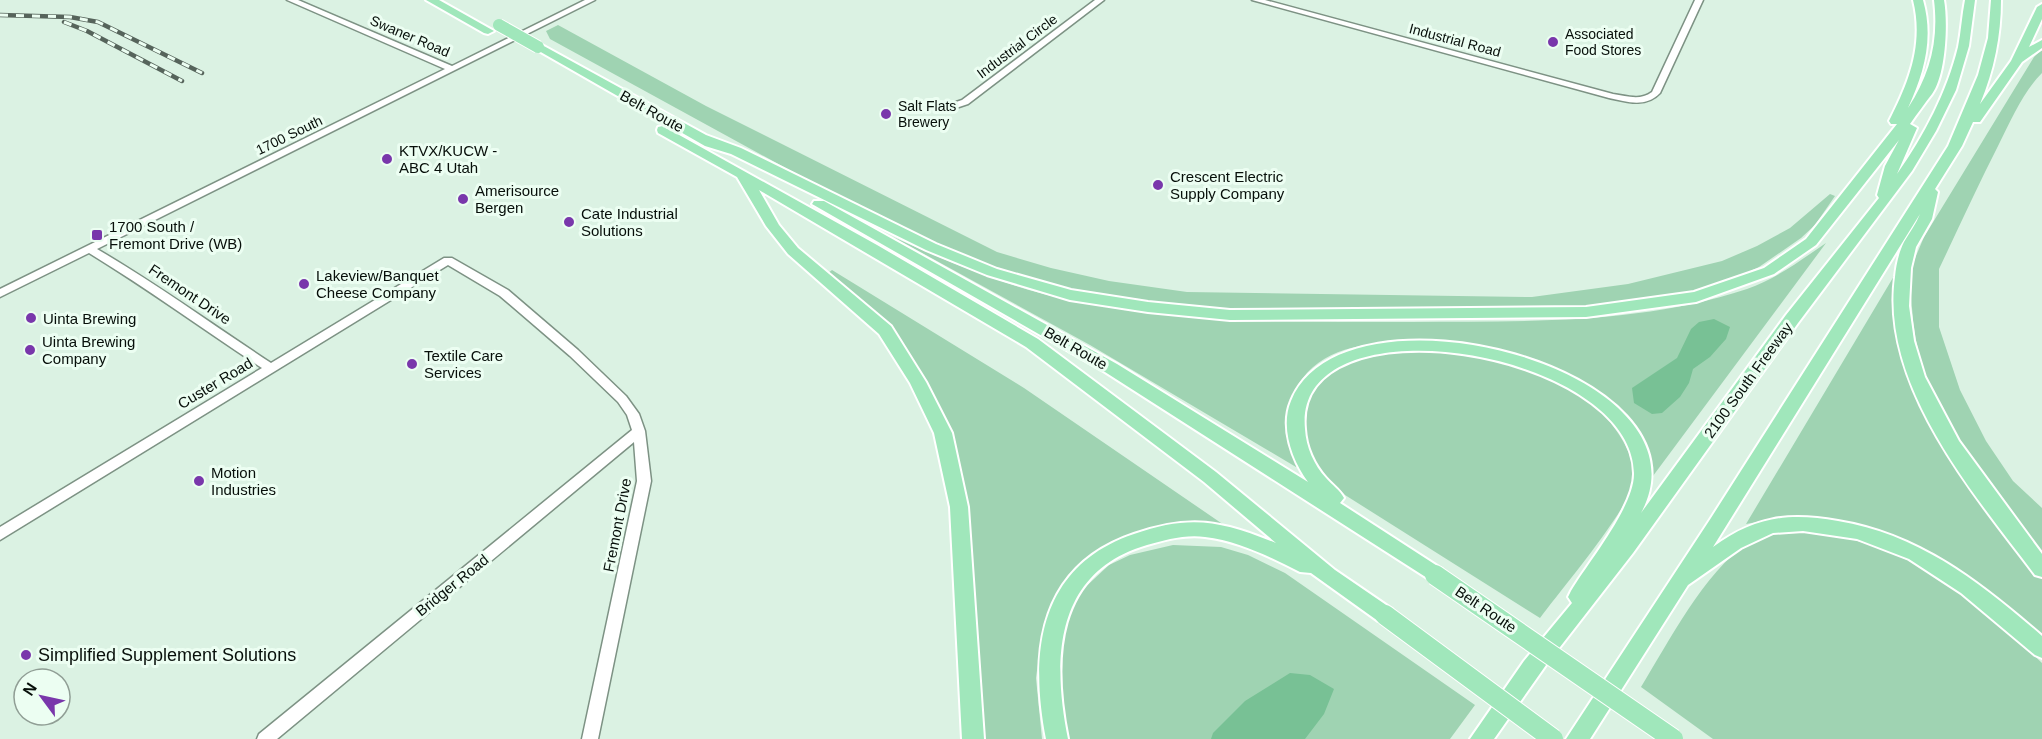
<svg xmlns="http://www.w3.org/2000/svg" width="2042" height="739" viewBox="0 0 2042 739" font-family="Helvetica,sans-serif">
	<rect width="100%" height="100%" fill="#dbf2e3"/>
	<!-- green -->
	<path fill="#9fd3b2" d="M 558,25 L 706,106 L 997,252 L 1051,268 L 1109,281 L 1187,292 L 1532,297 L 1628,284 L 1722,261 L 1757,246 L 1790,228 L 1830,194 L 1835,196 L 1815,225 L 1801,238 L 1759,267 L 1738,277 L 1674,297 L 1584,310 L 1239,313 L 1097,297 L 978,265 L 824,189 L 550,39 L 546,31 Z
		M 2042,49 L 2042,73 C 2023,92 2011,120 1999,144 C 1978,185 1959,227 1939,269 L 1939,327 L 1960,390 L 1986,441 L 2013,481 L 2042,508 L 2042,558 C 1986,482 1917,406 1912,308 C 1911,294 1909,280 1912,267 C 1915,257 1920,247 1924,237 L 2034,57 Z
		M 893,237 C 949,262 1005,286 1065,299 C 1181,324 1294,322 1412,322 C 1524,321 1638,325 1747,289 C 1776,279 1801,260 1826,243 L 1650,480 C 1647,467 1645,452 1636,441 C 1627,430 1614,420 1603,410 C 1591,399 1579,385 1566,375 C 1543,360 1510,355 1483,351 C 1427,342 1326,326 1295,391 C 1285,412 1296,440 1301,462 L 1296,467 L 1090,345 Z
		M 832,270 L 1024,388 L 1224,525 L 1219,530 L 1134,539 L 1062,590 L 1050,611 L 1042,633 L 1036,678 L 1042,739 L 975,739 L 965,555 L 940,424 L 859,300 L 828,273 Z
		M 1894,276 L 1896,327 L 2011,539 L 2042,578 L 2042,646 L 1956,575 L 1842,523 L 1812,518 L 1784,517 L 1746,524 Z
		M 1399,351 C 1476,353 1575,363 1620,436 C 1629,450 1635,466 1633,483 C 1628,511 1560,591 1540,618 L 1345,495 L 1322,472 L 1311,456 L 1304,437 L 1307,398 L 1315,385 L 1340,364 Z
		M 1801,531 C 1900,538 1974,595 2042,663 L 2042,739 L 1713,739 L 1641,687 C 1668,643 1705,571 1748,543 C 1763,533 1783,533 1801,531 Z
		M 1173,545 L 1221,547 L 1248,555 L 1285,573 L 1475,705 L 1450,739 L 1060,739 L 1061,627 L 1079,593 L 1109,565 L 1130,555 Z"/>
	<!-- water -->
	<path fill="#78c195" d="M 1714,319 L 1730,327 L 1726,339 L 1710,357 L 1693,369 L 1689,383 L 1680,397 L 1662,413 L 1652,414 L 1634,403 L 1632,388 L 1677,358 L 1691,329 L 1699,322 Z
		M 1290,673 L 1310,675 L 1334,689 L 1324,714 L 1305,739 L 1211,739 L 1213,733 L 1245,701 Z"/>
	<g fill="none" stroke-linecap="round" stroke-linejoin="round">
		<defs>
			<path id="minor" d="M 287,0 L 298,0 L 452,66 L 585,0 L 595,0 L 97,249 C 157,284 213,325 271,363 L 444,258 L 452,258 L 508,290 L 578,350 L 626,396 L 639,414 L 645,431 L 651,481 L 598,739 L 582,739 L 637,481 L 634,442 L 277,739 L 257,739 L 259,734 L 632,430 L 627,415 L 618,402 L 570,356 L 500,296 L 448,265 L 0,540 L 0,527 L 262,368 C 204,330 148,289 89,253 L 0,297 L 0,289 L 445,69 Z
				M 1095,0 L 1104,0 L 968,104 L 947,111 L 944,110 L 944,106 L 962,100 Z
				M 1252,0 L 1265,0 L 1613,94 C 1627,96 1640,101 1652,92 L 1695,0 L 1703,0 L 1660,93 C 1646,108 1627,102 1609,98 Z"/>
			<path id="highway" d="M 426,0 L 439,0 L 494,31 L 488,34 L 484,33 Z
				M 1913,0 L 1923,0 C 1934,39 1924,73 1908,108 C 1930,74 1939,41 1934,0 L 1944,0 C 1948,22 1946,75 1932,94 C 1925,103 1917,114 1910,124 L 1917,128 L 1897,174 C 1924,136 1947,92 1958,47 C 1961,32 1962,15 1965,0 L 1975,0 L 1969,46 L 1956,90 L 1936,131 L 1912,171 L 1798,323 L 1633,553 L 1546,665 L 1494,739 L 1470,739 L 1524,661 L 1572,603 L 1568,597 L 1571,591 C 1589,561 1635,506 1634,473 C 1632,349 1292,295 1305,429 C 1306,447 1314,465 1326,478 C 1332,485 1340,490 1344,498 L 1340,503 L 1442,569 L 1445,575 L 1442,581 L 1435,583 L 1105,372 L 812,204 L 814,201 L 824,201 L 1117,364 L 1308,482 C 1292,460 1280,427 1291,401 C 1342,272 1719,368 1641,513 L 1786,315 L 1879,198 L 1877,195 L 1885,166 L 1899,140 L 1816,245 L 1774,274 L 1696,302 L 1586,317 L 1230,320 L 1148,312 L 1070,300 L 987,275 L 926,250 L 731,154 L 705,146 L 532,47 L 534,45 L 542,45 L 706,135 L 741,148 L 936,244 L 997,269 L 1071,290 L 1148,302 L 1230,310 L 1586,307 L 1694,292 L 1764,268 L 1806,239 L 1897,124 L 1891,124 L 1889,121 C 1909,82 1924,44 1913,0 Z
				M 1991,0 L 2001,0 C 2001,36 1994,70 1980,104 L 2011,61 L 2037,7 L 2042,4 L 2042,19 L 2029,47 L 2042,40 L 2042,48 L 2022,62 L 1980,122 L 1973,122 L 1962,146 L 1935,189 L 1938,192 L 1932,219 L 1916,247 L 1911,268 L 1909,306 L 1914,341 L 1925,377 L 1959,441 L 2042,554 L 2042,577 L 2035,575 C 1974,494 1880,385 1895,277 C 1896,265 1899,252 1904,242 C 1910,232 1916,224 1920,214 L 1713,547 C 1754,517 1788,512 1838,521 C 1919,534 1981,583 2042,636 L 2042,658 L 2035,655 L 1961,593 L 1909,559 L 1857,539 L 1803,531 L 1773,533 L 1741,548 L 1688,585 L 1590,739 L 1566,739 L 1711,518 L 1948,146 L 1978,75 L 1988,38 Z
				M 663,126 L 877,245 L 1038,339 L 1216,472 L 1335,570 L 1392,609 L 1395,615 L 1392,621 L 1385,624 L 1378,621 L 1311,573 L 1300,572 C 1270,557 1239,541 1205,537 C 1186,534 1165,540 1147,545 C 1054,572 1052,660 1068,739 L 1046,739 C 1029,652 1039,566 1134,534 C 1191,514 1221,521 1276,543 L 1204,482 L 1026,347 L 759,190 L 779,225 L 798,248 L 891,326 L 926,382 L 952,433 L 968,507 L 984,739 L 962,739 L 950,507 L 934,433 L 910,383 L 879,334 L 788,254 L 766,226 L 737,177 L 658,133 L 657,130 L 658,127 Z"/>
		</defs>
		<!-- minor casing -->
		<use href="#minor" stroke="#7d9284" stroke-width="3"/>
		<!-- highway casing -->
		<use href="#highway" stroke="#fff" stroke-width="4"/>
		<!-- minor -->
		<use href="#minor" fill="#fff" fill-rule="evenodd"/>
		<!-- highway -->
		<use href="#highway" fill="#a0e7bb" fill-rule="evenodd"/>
		<defs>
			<path id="rail" d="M 0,15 L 70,17 L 98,22 L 202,73
				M 64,22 L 87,31 L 182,81"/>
		</defs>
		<!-- rail casing -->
		<use href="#rail" stroke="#56645b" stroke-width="4.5"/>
		<!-- rail -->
		<use href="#rail" stroke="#ecfef2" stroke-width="3" stroke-dasharray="8" stroke-linecap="butt"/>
		<defs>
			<path id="highway-bridge-far1" d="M 499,25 L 538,47"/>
			<path id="highway-bridge" d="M 1435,575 L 1673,739
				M 1385,615 L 1553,739"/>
		</defs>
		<!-- highway-bridge-far1 casing -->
		<use href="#highway-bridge-far1" stroke="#fff" stroke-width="14" stroke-linecap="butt"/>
		<!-- highway-bridge casing -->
		<use href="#highway-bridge" stroke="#fff" stroke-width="22" stroke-linecap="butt"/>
		<!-- highway-bridge-far1 -->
		<use href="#highway-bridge-far1" stroke="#a0e7bb" stroke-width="12"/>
		<!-- highway-bridge -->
		<use href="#highway-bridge" stroke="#a0e7bb" stroke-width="20"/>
	</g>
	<!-- markers -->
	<g fill="#7937ab" stroke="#ecfef2" stroke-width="2">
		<circle cx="1553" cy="42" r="6"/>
		<circle cx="886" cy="114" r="6"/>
		<circle cx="387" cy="159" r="6"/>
		<circle cx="1158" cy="185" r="6"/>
		<circle cx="463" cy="199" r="6"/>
		<circle cx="569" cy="222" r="6"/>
		<rect x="91" y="229" width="12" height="12" rx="3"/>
		<circle cx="304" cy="284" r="6"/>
		<circle cx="31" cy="318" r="6"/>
		<circle cx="30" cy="350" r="6"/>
		<circle cx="412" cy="364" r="6"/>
		<circle cx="199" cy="481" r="6"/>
		<circle cx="26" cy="655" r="6"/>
	</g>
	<g text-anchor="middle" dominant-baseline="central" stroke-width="6" stroke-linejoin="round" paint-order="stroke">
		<!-- far-poi labels -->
		<g font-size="14" fill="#070f0a" stroke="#ecfef2" text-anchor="start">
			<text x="1565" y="34">Associated<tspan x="1565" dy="16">Food Stores</tspan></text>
			<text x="898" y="106">Salt Flats<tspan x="898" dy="16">Brewery</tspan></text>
		</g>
		<!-- far-street labels -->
		<g font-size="14" fill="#070f0a" stroke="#ecfef2">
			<text transform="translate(410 36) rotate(23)">Swaner Road</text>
			<text transform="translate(1455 40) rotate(15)">Industrial Road</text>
			<text transform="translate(1017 46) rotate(-37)">Industrial Circle</text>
			<text transform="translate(289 135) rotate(-26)">1700 South</text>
		</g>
		<!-- street labels -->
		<g font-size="15" fill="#070f0a" stroke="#ecfef2">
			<text transform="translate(652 111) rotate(29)">Belt Route</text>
			<text transform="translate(190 294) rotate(34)">Fremont Drive</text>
			<text transform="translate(1076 348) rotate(30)">Belt Route</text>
			<text transform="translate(1748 380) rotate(-54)">2100 South Freeway</text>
			<text transform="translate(215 383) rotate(-31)">Custer Road</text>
			<text transform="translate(617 525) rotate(-79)">Fremont Drive</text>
			<text transform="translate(452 585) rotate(-39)">Bridger Road</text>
			<text transform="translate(1486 609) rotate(34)">Belt Route</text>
		</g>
		<!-- poi labels -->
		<g font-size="15" fill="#070f0a" stroke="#ecfef2" text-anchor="start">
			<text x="399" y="150">KTVX/KUCW -<tspan x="399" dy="17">ABC 4 Utah</tspan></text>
			<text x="1170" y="176">Crescent Electric<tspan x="1170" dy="17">Supply Company</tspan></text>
			<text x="475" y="190">Amerisource<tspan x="475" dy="17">Bergen</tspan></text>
			<text x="581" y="213">Cate Industrial<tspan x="581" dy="17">Solutions</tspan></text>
			<text x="109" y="226">1700 South /<tspan x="109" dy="17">Fremont Drive (WB)</tspan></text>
			<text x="316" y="275">Lakeview/Banquet<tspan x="316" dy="17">Cheese Company</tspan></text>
			<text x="43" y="318">Uinta Brewing</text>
			<text x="42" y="341">Uinta Brewing<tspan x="42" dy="17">Company</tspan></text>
			<text x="424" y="355">Textile Care<tspan x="424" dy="17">Services</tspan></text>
			<text x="211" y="472">Motion<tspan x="211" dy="17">Industries</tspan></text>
		</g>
		<!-- near-poi labels -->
		<g font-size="18" fill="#070f0a" stroke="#ecfef2" text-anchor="start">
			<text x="38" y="655">Simplified Supplement Solutions</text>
		</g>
	</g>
	<!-- north arrow -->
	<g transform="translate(42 697) rotate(303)"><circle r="28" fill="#ecfef2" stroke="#909e95" stroke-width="1.5"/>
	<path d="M0-4.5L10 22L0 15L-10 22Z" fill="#7937ab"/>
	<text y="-9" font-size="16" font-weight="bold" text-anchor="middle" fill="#070f0a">N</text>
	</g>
</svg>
